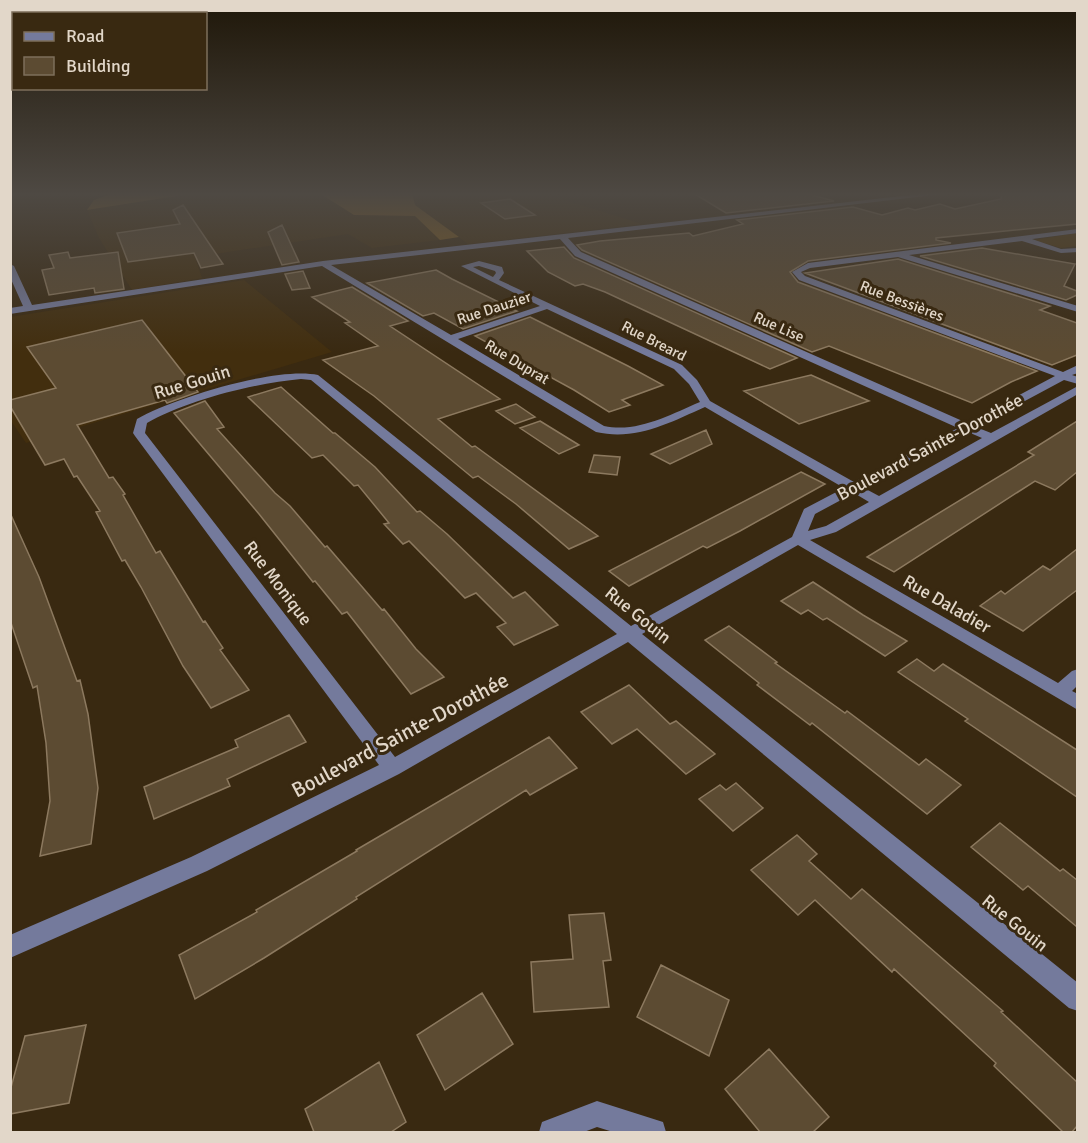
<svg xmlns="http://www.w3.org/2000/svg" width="1088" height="1143" viewBox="0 0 1088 1143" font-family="Signika,sans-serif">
	<rect width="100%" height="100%" fill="#392911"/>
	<!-- built -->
	<path fill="#422e0e" d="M 196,193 L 319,193 L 354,215 L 416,216 L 440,240 L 372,248 L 348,234 L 195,257 L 202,278 L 132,290 L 99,238 L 87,210 Z
		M 412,193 L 543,193 L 642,224 L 468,244 L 415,205 Z
		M 244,280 L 332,352 L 26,443 L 11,421 L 10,317 Z"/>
	<!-- green -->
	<path fill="#4e3405" d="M 1077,233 L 1077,246 L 1061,248 L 1034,240 Z"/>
	<!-- forest -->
	<path fill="#865f1d" d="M 114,193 L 196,193 L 87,210 L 94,200 Z
		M 319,193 L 412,193 L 415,205 L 459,237 L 440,240 L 415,216 L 354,215 Z"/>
	<!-- building -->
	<path fill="#5c4b32" stroke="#8c795f" stroke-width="1.5" d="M 693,193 L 805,193 L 834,201 L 726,213 Z
		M 1002,193 L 1077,193 L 1077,224 L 936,238 L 936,240 L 951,243 L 808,261 L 790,272 L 798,282 L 1037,371 L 1011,382 L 972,403 L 829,346 L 812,352 L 582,250 L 577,245 L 600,241 L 689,233 L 693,236 L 743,224 L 737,220 L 853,207 L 882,215 L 908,208 L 915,210 L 940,204 L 955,209 L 1001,199 Z
		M 510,199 L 535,215 L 505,219 L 481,203 Z
		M 183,205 L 223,264 L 201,268 L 194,253 L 128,262 L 117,233 L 180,224 L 173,210 Z
		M 282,225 L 299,262 L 282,265 L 268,232 Z
		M 564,247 L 574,258 L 797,358 L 770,369 L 605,292 L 583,284 L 575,286 L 548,272 L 527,251 Z
		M 982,248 L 1075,264 L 1064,286 L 1077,291 L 1077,295 L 1066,300 L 920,256 Z
		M 68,252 L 70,258 L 118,252 L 124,289 L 95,293 L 94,288 L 49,295 L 42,270 L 54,268 L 49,255 Z
		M 898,259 L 1050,306 L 1040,310 L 1077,323 L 1077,355 L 1052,365 L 805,273 Z
		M 436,270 L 452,279 L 517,311 L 463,329 L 434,313 L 423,316 L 367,283 Z
		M 303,271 L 310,288 L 292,290 L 285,274 Z
		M 352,287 L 408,321 L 390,326 L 500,399 L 438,419 L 472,447 L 475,446 L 598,536 L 569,549 L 516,504 L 478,476 L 473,478 L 374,396 L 323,360 L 378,346 L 345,323 L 350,322 L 312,297 Z
		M 530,317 L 628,366 L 663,385 L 622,400 L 630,405 L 609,412 L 574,390 L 475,336 Z
		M 142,320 L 198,392 L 167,403 L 165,400 L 77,425 L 109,478 L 113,477 L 125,494 L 123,495 L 156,553 L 160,551 L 203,622 L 205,621 L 223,648 L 220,650 L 249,690 L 211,708 L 183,666 L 141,587 L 125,560 L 122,561 L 96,512 L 100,511 L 77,476 L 74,477 L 64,459 L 45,465 L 10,406 L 10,400 L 56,388 L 27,347 Z
		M 811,375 L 869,401 L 799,424 L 744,391 Z
		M 281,387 L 333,433 L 335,433 L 375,467 L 417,512 L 420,511 L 447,534 L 513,598 L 525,592 L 558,625 L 514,645 L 497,627 L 506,623 L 476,593 L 465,598 L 409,541 L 403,544 L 384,524 L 389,523 L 358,485 L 354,486 L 323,455 L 312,458 L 248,397 Z
		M 205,401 L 224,427 L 217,429 L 275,493 L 290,506 L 325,547 L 327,546 L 382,610 L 384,609 L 416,649 L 444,677 L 411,694 L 347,612 L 342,614 L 315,581 L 313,582 L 259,514 L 174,413 Z
		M 516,404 L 535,417 L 515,424 L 496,411 Z
		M 540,421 L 579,445 L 559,454 L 520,428 Z
		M 1077,421 L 1077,472 L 1055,490 L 1035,481 L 894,572 L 867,557 L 1034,455 L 1028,452 Z
		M 706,430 L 712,444 L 670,464 L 651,454 Z
		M 594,455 L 620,457 L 617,475 L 589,472 Z
		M 801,472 L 825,484 L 740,531 L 707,548 L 703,546 L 629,586 L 609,571 Z
		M 11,515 L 39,577 L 77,681 L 80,680 L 88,714 L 98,788 L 91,844 L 40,856 L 50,801 L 46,743 L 37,686 L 33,688 L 10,620 Z
		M 1077,549 L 1077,590 L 1023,631 L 980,606 L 1001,591 L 1005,594 L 1043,566 L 1050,570 Z
		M 813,582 L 863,615 L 907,641 L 885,656 L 827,618 L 823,620 L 808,610 L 801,614 L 781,601 Z
		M 729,626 L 777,662 L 775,663 L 845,713 L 847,711 L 919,765 L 926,759 L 961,785 L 927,814 L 812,723 L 810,725 L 757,685 L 759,683 L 705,640 Z
		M 917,659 L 934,671 L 943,664 L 1077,750 L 1077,797 L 965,721 L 968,719 L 898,672 Z
		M 629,685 L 670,724 L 676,721 L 715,754 L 686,774 L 637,729 L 612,744 L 581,712 Z
		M 289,715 L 306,742 L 227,779 L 230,786 L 154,819 L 144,787 L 238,747 L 235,740 Z
		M 549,737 L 577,768 L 530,795 L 526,790 L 356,897 L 357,899 L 264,958 L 195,999 L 179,955 L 257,912 L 256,910 L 357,851 L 356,850 Z
		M 736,783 L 763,808 L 733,831 L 699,799 L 720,785 L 726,790 Z
		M 1000,823 L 1060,871 L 1063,869 L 1077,880 L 1077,927 L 1028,886 L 1023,890 L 971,847 Z
		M 797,835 L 817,854 L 809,861 L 851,899 L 862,889 L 1003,1011 L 1001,1012 L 1077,1082 L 1077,1126 L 1072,1132 L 1063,1132 L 994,1066 L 996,1063 L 894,969 L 892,972 L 815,900 L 798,915 L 751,870 Z
		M 604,913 L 611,960 L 603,961 L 609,1007 L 534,1012 L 531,962 L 573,959 L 569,915 Z
		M 661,965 L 729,1000 L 709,1056 L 637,1017 Z
		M 482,993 L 513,1044 L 445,1090 L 417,1035 Z
		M 86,1025 L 69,1103 L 10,1114 L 10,1091 L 25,1036 Z
		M 769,1049 L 829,1117 L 813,1132 L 760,1132 L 725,1089 Z
		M 379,1062 L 406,1122 L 391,1132 L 314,1132 L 305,1109 Z"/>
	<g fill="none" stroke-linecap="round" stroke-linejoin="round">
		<!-- minor -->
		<path fill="#747a9c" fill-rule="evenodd" d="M 928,193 L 951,193 L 568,238 L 581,252 L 967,423 L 1055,376 L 799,280 L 792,272 L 808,263 L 1078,229 L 1078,233 L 1032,239 L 1061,249 L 1078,248 L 1078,252 L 1061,253 L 1022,241 L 909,255 L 1078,306 L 1078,312 L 898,257 L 810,268 L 801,272 L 805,276 L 1063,372 L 1078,365 L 1078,373 L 1072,375 L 1078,377 L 1078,384 L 1064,380 L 976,427 L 991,433 L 1078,386 L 1078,394 L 836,532 L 810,540 L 1058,683 L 1072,671 L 1078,669 L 1078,685 L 1072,691 L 1078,694 L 1078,710 L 798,545 L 642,634 L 1078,983 L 1078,1011 L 1069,1008 L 628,642 L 399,774 L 207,871 L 10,958 L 10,935 L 191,857 L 379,765 L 135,436 L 133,433 L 137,419 C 173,398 277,366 318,375 L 631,626 L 792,537 L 804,509 L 844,488 L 705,407 C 669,423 636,441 596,432 L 322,266 L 10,314 L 10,308 L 23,306 L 10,277 L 10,264 L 14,266 L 32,305 L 323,261 ZM 560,239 L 575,256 L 958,428 L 854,482 L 710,401 L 697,380 L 682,365 L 499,280 L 504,273 L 502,267 L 479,261 L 461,266 L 540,306 L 451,335 L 331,265 ZM 479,266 L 495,271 L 496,273 L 493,277 L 473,267 ZM 547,309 L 674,369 L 689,384 L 700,402 C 669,415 638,433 604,426 L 458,339 ZM 301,379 L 311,380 L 617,634 L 395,757 L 145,433 L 147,423 C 187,400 255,383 301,379 ZM 968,432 L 982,438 L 879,496 L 864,488 ZM 854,493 L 869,502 L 826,526 L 808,531 L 815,514 Z
			M 597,1101 L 663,1122 L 666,1132 L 613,1132 L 597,1127 L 584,1132 L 539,1132 L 542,1122 Z"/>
	</g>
	<!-- sky -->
	<linearGradient id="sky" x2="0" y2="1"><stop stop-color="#1f1709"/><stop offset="0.55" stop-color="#4e4943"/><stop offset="1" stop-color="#4e4943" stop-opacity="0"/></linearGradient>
	<rect width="1088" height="353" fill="url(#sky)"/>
	<g text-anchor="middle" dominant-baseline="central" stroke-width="6" stroke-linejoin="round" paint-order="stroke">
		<!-- far-street labels -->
		<g font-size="15" fill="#e2d7c9" stroke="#392911">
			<text transform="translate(902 301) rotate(21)">Rue Bessières</text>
			<text transform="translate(494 308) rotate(-18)">Rue Dauzier</text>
			<text transform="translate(779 327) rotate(24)">Rue Lise</text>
			<text transform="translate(654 341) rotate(27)">Rue Breard</text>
			<text transform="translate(517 362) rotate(31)">Rue Duprat</text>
		</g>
		<!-- street labels -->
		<g font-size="18" fill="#e2d7c9" stroke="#392911">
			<text transform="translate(192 382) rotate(-17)">Rue Gouin</text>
			<text transform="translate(930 447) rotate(-28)">Boulevard Sainte-Dorothée</text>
			<text transform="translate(278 583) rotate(53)">Rue Monique</text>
			<text transform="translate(947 604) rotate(30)">Rue Daladier</text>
			<text transform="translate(638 615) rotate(39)">Rue Gouin</text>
			<text transform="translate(1015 923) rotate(39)">Rue Gouin</text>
		</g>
		<!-- near-street labels -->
		<g font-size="21" fill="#e2d7c9" stroke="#392911">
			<text transform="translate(400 735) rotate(-28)">Boulevard Sainte-Dorothée</text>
		</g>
	</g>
	<!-- border -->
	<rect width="1088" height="1143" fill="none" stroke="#e2d7c9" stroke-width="24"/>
	<!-- legend -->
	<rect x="12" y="12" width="195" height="78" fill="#392911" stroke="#7d6f5b" stroke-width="1.5"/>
	<rect x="24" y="32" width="30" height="9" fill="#747a9c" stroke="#7d6f5b" stroke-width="1.5"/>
	<text x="66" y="42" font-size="18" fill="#e2d7c9">Road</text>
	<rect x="24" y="57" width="30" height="18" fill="#5c4b32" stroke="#7d6f5b" stroke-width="1.5"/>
	<text x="66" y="72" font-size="18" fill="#e2d7c9">Building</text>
</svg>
